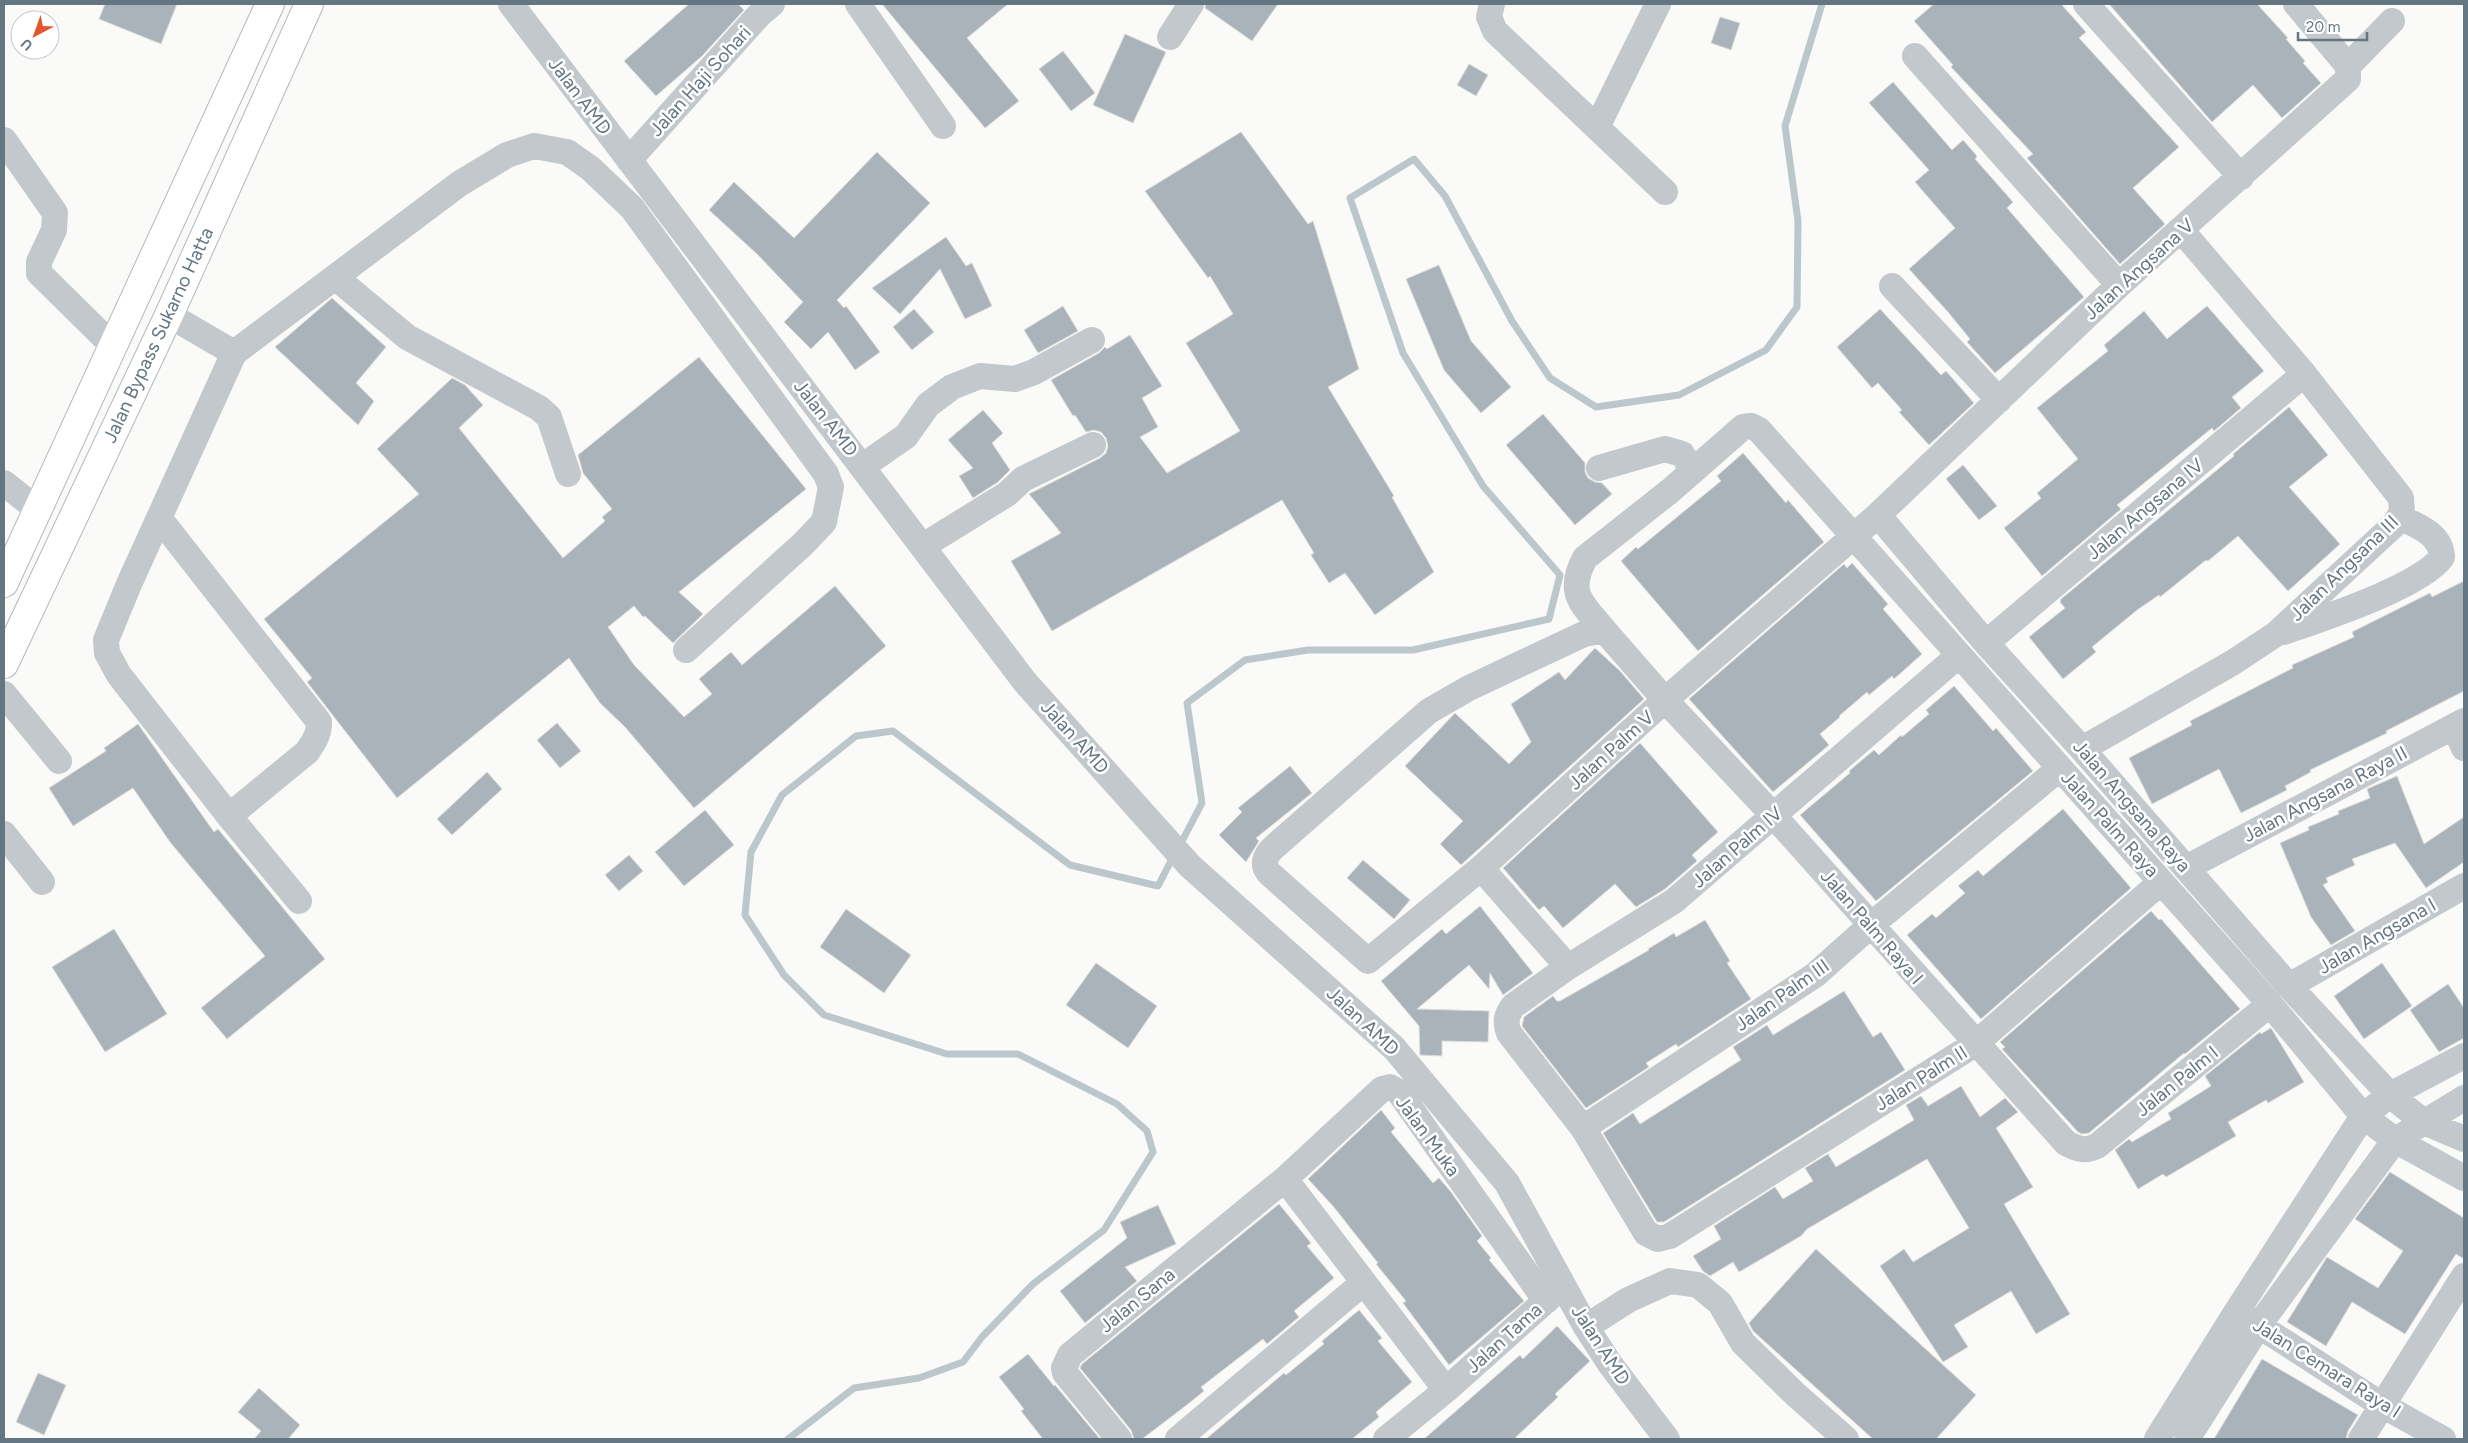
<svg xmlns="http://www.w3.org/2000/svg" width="2468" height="1443" viewBox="0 0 2468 1443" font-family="Figtree,sans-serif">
	<rect width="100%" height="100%" fill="#fafaf8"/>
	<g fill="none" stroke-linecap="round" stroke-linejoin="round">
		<!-- stream -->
		<path stroke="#bbc7cb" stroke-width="7" d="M 1180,845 L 1202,803 L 1187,703 L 1245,660 L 1308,650 L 1413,650 L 1549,619 L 1560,575 L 1483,486 L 1403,353 L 1350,198 L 1414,159 L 1445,196 L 1512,321 L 1550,378 L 1596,407 L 1679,395 L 1766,350 L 1797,307 L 1798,221 L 1785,126 L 1822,4
			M 788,1439 L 854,1388 L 919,1378 L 963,1362 L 982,1337 L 1033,1284 L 1104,1230 L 1153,1152 L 1147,1131 L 1117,1104 L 1018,1054 L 947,1054 L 824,1015 L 784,975 L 745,915 L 751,852 L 782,795 L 856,736 L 893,731 L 1070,865 L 1158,886 L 1173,857"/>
	</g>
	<!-- building -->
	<path fill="#aab3b9" stroke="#dcdcda" d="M 105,4 L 177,4 L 161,44 L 99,19 Z
		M 689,4 L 738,4 L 744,10 L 702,56 L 656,96 L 624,61 Z
		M 882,4 L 1008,4 L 967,38 L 1019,101 L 985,128 Z
		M 1206,4 L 1278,4 L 1252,41 L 1205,8 Z
		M 1934,4 L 2061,4 L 2086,32 L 2079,38 L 2179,147 L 2133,188 L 2165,224 L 2120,264 L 2027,158 L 2033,154 L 1951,67 L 1953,65 L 1914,21 Z
		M 2109,4 L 2257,4 L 2288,38 L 2286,39 L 2305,61 L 2303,63 L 2321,83 L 2282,118 L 2253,85 L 2212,122 Z
		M 1720,17 L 1740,23 L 1731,50 L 1711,43 Z
		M 1125,34 L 1166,52 L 1133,123 L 1093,105 Z
		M 1063,51 L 1095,93 L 1071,111 L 1039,69 Z
		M 1469,64 L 1488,75 L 1476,96 L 1457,85 Z
		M 1893,82 L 1952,150 L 1963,140 L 1977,156 L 1975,159 L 2013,202 L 2007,208 L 2084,297 L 1995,373 L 1967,342 L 1970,339 L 1948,312 L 1909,269 L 1955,228 L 1915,182 L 1929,170 L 1869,103 Z
		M 1241,132 L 1308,224 L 1313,221 L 1359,369 L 1328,387 L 1394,496 L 1392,497 L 1434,572 L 1375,615 L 1345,573 L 1329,583 L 1311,555 L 1314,553 L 1282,500 L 1052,631 L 1011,561 L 1061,533 L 1029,494 L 1100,458 L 1106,453 L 1108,446 L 1106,438 L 1101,432 L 1094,430 L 1086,432 L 1075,415 L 1073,416 L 1051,380 L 1099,353 L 1105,347 L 1107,349 L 1130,335 L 1162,386 L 1142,398 L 1158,427 L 1140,437 L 1167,473 L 1240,431 L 1186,343 L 1233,314 L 1210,276 L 1208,278 L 1145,191 Z
		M 877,152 L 930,203 L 837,300 L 844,308 L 846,306 L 880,352 L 855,370 L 828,332 L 811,349 L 784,322 L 803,302 L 757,254 L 709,210 L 734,182 L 794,238 Z
		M 946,237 L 966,266 L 972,263 L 992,306 L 965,319 L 940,269 L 900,314 L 872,288 Z
		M 1439,265 L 1471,341 L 1511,387 L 1481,413 L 1444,370 L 1406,279 Z
		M 332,298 L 386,347 L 356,383 L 374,401 L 358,425 L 275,347 Z
		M 1063,306 L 1078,331 L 1038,353 L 1024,330 Z
		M 2207,306 L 2264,371 L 2232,397 L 2241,408 L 2214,431 L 2212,428 L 2117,505 L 2121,509 L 2042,576 L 2004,528 L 2041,498 L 2037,493 L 2078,459 L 2037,408 L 2108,351 L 2104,345 L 2144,311 L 2167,339 Z
		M 914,309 L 934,332 L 912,350 L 893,327 Z
		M 1880,309 L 1941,375 L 1946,371 L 1974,403 L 1929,445 L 1899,412 L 1902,410 L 1878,383 L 1872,388 L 1837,347 Z
		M 699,357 L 806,489 L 679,592 L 703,614 L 673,643 L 645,616 L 643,617 L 634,606 L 608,627 L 634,665 L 684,717 L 712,694 L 699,679 L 731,652 L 742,665 L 835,586 L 886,646 L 694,808 L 625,727 L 600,703 L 569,658 L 397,798 L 307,682 L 312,678 L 264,619 L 419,494 L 377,449 L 452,378 L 465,385 L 483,405 L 459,428 L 563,558 L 605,521 L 602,517 L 612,509 L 583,473 L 578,455 Z
		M 2289,407 L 2328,455 L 2289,487 L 2340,544 L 2288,591 L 2238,536 L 2208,561 L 2206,560 L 2160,597 L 2159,595 L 2137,610 L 2092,647 L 2096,652 L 2063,679 L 2029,637 L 2065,608 L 2060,602 L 2061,599 L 2234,456 L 2233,454 Z
		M 983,410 L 1003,433 L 992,443 L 1010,470 L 998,482 L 973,498 L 959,476 L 973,468 L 948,440 Z
		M 1543,414 L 1585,463 L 1585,472 L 1588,478 L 1595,482 L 1602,483 L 1612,494 L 1575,525 L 1506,445 Z
		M 1743,453 L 1786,503 L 1788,500 L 1824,542 L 1698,651 L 1621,561 L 1636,547 L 1638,549 L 1721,481 L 1717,476 Z
		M 1963,465 L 1997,506 L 1979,520 L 1946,479 Z
		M 1852,563 L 1888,604 L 1883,609 L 1922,654 L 1894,679 L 1892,676 L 1869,695 L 1867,692 L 1839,716 L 1840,717 L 1820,734 L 1829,745 L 1773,792 L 1689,699 L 1844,564 L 1847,568 Z
		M 2464,581 L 2464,691 L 2386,731 L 2387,733 L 2310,770 L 2311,772 L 2285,786 L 2287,790 L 2241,813 L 2219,769 L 2152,804 L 2129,758 L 2192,725 L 2190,721 L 2293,668 L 2292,665 L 2354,637 L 2352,632 L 2430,593 L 2432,597 Z
		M 1595,648 L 1620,671 L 1644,699 L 1461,865 L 1440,844 L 1463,821 L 1405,766 L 1455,713 L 1509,764 L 1531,742 L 1511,704 L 1559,672 L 1565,680 Z
		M 1954,686 L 1993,731 L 1996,728 L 2033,771 L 1876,901 L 1800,815 L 1850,773 L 1849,771 L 1874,750 L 1879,755 L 1901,735 L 1902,737 L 1929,714 L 1926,710 Z
		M 557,723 L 581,751 L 560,768 L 537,740 Z
		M 138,724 L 214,832 L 218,829 L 325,959 L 227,1039 L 201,1008 L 265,956 L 170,842 L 133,788 L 73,826 L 49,788 L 106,751 L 104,748 Z
		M 1640,743 L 1718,832 L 1692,855 L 1697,861 L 1665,889 L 1636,907 L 1615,884 L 1563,928 L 1544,906 L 1539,910 L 1503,868 Z
		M 1290,766 L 1312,793 L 1256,838 L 1259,841 L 1246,862 L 1219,835 L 1242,812 L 1238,808 Z
		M 487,772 L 502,789 L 452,835 L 437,819 Z
		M 2397,776 L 2424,844 L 2464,817 L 2464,862 L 2426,888 L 2395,843 L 2352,859 L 2355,865 L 2326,878 L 2328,882 L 2323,885 L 2355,931 L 2331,945 L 2311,917 L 2280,843 L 2309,830 L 2308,827 L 2339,814 L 2338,811 L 2370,798 L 2367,789 Z
		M 2063,809 L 2131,888 L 1981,1019 L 1907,935 L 1932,914 L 1936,918 L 1965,893 L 1958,886 L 1978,870 L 1983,876 Z
		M 705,810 L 734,845 L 684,886 L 655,852 Z
		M 629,855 L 643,871 L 619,891 L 605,875 Z
		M 1363,860 L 1410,900 L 1394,919 L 1347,878 Z
		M 1480,906 L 1533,973 L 1503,995 L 1490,973 L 1489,989 L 1469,965 L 1417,1009 L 1489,1011 L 1488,1042 L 1442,1041 L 1442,1056 L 1420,1055 L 1419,1026 L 1381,981 L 1442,929 L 1446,934 Z
		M 846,909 L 911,955 L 884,993 L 820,947 Z
		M 2151,911 L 2159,920 L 2161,919 L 2240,1009 L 2185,1054 L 2184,1053 L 2089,1133 L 2082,1134 L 2078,1132 L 2002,1049 L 2005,1047 L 2000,1042 Z
		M 1705,920 L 1730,961 L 1727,963 L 1751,999 L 1678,1047 L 1676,1044 L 1646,1063 L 1649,1067 L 1586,1108 L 1522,1026 L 1524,1017 L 1553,996 L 1557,1001 L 1560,1001 L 1649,950 L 1648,949 L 1674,933 L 1676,937 Z
		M 114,929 L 167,1014 L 105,1052 L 52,967 Z
		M 1096,963 L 1157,1006 L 1128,1048 L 1066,1005 Z
		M 2382,963 L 2412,1006 L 2364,1039 L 2334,996 Z
		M 2448,984 L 2464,1008 L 2464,1038 L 2439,1052 L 2410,1010 Z
		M 1844,991 L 1873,1037 L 1881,1032 L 1905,1070 L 1664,1222 L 1657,1222 L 1603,1133 L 1633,1113 L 1640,1124 L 1741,1060 L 1733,1047 L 1767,1025 L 1773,1035 Z
		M 2271,1028 L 2304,1082 L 2268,1103 L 2266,1100 L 2228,1122 L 2236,1136 L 2166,1177 L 2163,1174 L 2138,1189 L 2115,1150 L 2129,1139 L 2132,1142 L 2171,1119 L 2168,1113 L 2211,1086 L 2205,1076 L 2260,1032 L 2261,1034 Z
		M 1961,1086 L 1980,1117 L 2005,1098 L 2018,1112 L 1996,1128 L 2033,1187 L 2004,1204 L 2070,1314 L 2036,1334 L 2011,1291 L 1954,1325 L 1968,1347 L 1943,1362 L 1880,1266 L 1904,1249 L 1913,1262 L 1969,1228 L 1927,1159 L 1807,1229 L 1801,1236 L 1739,1272 L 1733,1262 L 1710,1276 L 1703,1271 L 1693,1256 L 1721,1239 L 1714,1226 L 1775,1187 L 1783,1199 L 1813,1181 L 1805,1168 L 1828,1154 L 1836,1167 L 1914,1120 L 1906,1105 L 1921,1096 L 1928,1106 Z
		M 1381,1110 L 1395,1128 L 1391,1132 L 1433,1183 L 1439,1178 L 1451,1192 L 1482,1236 L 1477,1241 L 1491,1258 L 1489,1260 L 1524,1301 L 1449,1365 L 1403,1303 L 1406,1301 L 1376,1264 L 1378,1263 L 1333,1206 L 1308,1179 Z
		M 2390,1172 L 2464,1218 L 2464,1259 L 2456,1254 L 2405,1334 L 2352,1302 L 2326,1346 L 2287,1322 L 2327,1257 L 2378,1288 L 2403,1251 L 2355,1219 Z
		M 1279,1204 L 1311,1243 L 1307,1246 L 1334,1278 L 1294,1311 L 1299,1317 L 1267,1344 L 1263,1339 L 1201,1387 L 1204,1391 L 1188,1404 L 1142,1439 L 1134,1439 L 1131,1430 L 1080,1368 L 1082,1364 Z
		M 1158,1205 L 1176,1244 L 1125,1267 L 1137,1281 L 1085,1323 L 1060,1291 L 1127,1238 L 1120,1222 Z
		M 1816,1249 L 1976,1395 L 1936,1439 L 1873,1439 L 1753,1331 L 1749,1323 Z
		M 1359,1310 L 1382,1338 L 1378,1341 L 1412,1382 L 1376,1412 L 1379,1417 L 1352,1439 L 1206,1439 L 1284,1373 L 1286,1375 L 1324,1344 L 1322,1341 Z
		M 1557,1326 L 1590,1361 L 1555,1394 L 1558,1397 L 1514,1439 L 1424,1439 L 1520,1355 L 1523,1359 Z
		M 1028,1354 L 1054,1386 L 1055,1385 L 1100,1439 L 1043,1439 L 1021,1411 L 1024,1409 L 999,1377 Z
		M 2262,1359 L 2358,1415 L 2348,1431 L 2346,1439 L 2214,1439 Z
		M 38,1373 L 66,1385 L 44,1435 L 16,1422 Z
		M 259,1388 L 300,1425 L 288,1439 L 254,1439 L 261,1431 L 238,1412 Z"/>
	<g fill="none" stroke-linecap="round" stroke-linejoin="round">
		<defs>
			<path id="highway" d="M 4,583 L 270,4
				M 4,664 L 169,315 L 309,4"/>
		</defs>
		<!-- highway casing -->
		<use href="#highway" stroke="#b4b9bd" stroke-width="30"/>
		<!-- minor -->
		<path stroke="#c3c8cc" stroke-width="26" d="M 511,4 L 1025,682 L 1190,866 L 1394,1048 L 1507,1183 L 1586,1327 L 1610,1364 L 1667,1439
			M 858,4 L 943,126
			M 1492,4 L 1489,17 L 1495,31 L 1665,192
			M 2086,4 L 2241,177
			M 2296,4 L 2348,66
			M 1170,37 L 1191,4
			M 1915,56 L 2119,285
			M 1597,127 L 1658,4
			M 4,140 L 55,213 L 54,230 L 39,262 L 39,273 L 113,346
			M 629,160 L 758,16 L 772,4
			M 335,277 L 407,337 L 539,408 L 549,417 L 568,474
			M 1892,286 L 1999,400
			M 169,315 L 234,353 L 129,584 L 106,640 L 107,653 L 119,675 L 229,816 L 299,901
			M 234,353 L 459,184 L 507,155 L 534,146 L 567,152 L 590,168 L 632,208 L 826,474 L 831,487 L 824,522 L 803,544 L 686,650
			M 863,466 L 906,436 L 928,405 L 952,387 L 980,376 L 1015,379 L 1034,372 L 1092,340
			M 1599,468 L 1665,449 L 1682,454 L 1693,471
			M 4,483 L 38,510
			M 1878,515 L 1986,643 L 2082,749 L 2289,986 L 2390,1095 L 2424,1122 L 2464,1139
			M 160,519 L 319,722 C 319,735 314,742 307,752 L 229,816
			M 923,546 L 1007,494 L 1023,479 L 1093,445
			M 1604,630 C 1582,604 1566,593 1585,558 L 1670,491 L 1743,427 L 1751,426 L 1759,430 L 2270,1004 L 2363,1116 L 2395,1140 L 2464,1178
			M 2284,632 C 2321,619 2420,587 2442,557 C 2441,534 2418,526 2399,517
			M 1986,643 L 2304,374
			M 1958,656 L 1674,901 L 1568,967 L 1513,1006 C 1506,1016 1505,1022 1509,1033 L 1583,1128 L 1646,1233 L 1658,1239 L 1670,1236 L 1975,1044 L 2161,882
			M 4,694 L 59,761
			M 2454,726 L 2464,748
			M 2082,749 L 2232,663 L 2276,634 L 2394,525 L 2402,512 L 2401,498 L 2304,374 L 2182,231
			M 4,834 L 42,882
			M 1481,868 L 1568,967
			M 2186,868 L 2464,721
			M 2289,986 L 2464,886
			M 2270,1004 L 2097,1146 C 2084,1152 2078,1149 2066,1143 L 1773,815 L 1665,700 L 1604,630 L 1584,634 L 1469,688 L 1429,711 L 1273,848 C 1265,856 1261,865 1270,874 L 1368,961 L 1481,868 L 1665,700 L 1878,515 L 2119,285 L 2348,79 L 2348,66 L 2392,21
			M 1583,1128 L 1815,975 L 1871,925 L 2060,768
			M 1285,1179 L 1446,1390
			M 2244,1316 L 2382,1405 L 2443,1439
			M 1586,1327 L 1628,1300 L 1670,1281 L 1698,1285 L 1720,1303 L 1743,1343 L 1795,1394 L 1846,1439
			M 1119,1439 L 1065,1373 L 1064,1368 L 1070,1355 L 1285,1179 L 1382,1089 L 1390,1087 L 1399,1092 L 1546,1301
			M 1178,1439 L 1363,1283
			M 1386,1439 L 1446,1390 L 1559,1289
			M 2157,1439 L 2237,1311 L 2363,1116 L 2390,1095 L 2464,1056
			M 2187,1439 L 2259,1325 L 2395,1140 L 2464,1098
			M 2361,1439 L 2464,1276"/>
		<!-- highway -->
		<use href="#highway" stroke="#fff" stroke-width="28"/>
	</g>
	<g text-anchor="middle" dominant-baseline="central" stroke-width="5" stroke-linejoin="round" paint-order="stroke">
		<!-- street labels -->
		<g font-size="19" fill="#657683" stroke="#fff">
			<text transform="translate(700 81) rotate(-48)">Jalan Haji Sohari</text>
			<text transform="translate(580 96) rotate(53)">Jalan AMD</text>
			<text transform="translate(2139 269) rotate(-42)">Jalan Angsana V</text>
			<text transform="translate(158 335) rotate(-65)">Jalan Bypass Sukarno Hatta</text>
			<text transform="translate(826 418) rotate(52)">Jalan AMD</text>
			<text transform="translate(2145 509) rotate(-40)">Jalan Angsana IV</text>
			<text transform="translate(2344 568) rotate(-44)">Jalan Angsana III</text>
			<text transform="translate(1075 737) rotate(48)">Jalan AMD</text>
			<text transform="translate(1611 750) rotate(-42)">Jalan Palm V</text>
			<text transform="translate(2325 794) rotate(-28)">Jalan Angsana Raya II</text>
			<text transform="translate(2132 806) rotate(49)">Jalan Angsana Raya</text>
			<text transform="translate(2110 824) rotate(48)">Jalan Palm Raya</text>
			<text transform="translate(1737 847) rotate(-41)">Jalan Palm IV</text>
			<text transform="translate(1872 927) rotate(49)">Jalan Palm Raya I</text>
			<text transform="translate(2377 936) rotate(-30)">Jalan Angsana I</text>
			<text transform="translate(1782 995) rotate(-35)">Jalan Palm III</text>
			<text transform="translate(1363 1021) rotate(43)">Jalan AMD</text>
			<text transform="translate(1921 1078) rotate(-32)">Jalan Palm II</text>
			<text transform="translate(2177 1081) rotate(-39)">Jalan Palm I</text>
			<text transform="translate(1428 1136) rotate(54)">Jalan Muka</text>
			<text transform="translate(1137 1300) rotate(-39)">Jalan Sana</text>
			<text transform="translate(1504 1338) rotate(-42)">Jalan Tama</text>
			<text transform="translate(1601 1345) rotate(57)">Jalan AMD</text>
			<text transform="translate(2327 1368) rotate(32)">Jalan Cemara Raya I</text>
		</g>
	</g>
	<!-- border -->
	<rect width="2468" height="1443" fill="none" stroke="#657683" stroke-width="10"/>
	<!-- north arrow -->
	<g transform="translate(35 35) rotate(221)"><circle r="24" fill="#ffffff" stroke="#c1c8cd"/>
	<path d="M0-4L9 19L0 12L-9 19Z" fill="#e4572e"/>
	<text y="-8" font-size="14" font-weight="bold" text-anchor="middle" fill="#657683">U</text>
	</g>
	<!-- scale -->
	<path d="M2298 32v8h69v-8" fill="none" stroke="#657683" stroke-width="2.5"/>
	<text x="2306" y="32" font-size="15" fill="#657683" stroke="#ffffff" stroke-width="4" paint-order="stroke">20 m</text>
</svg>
